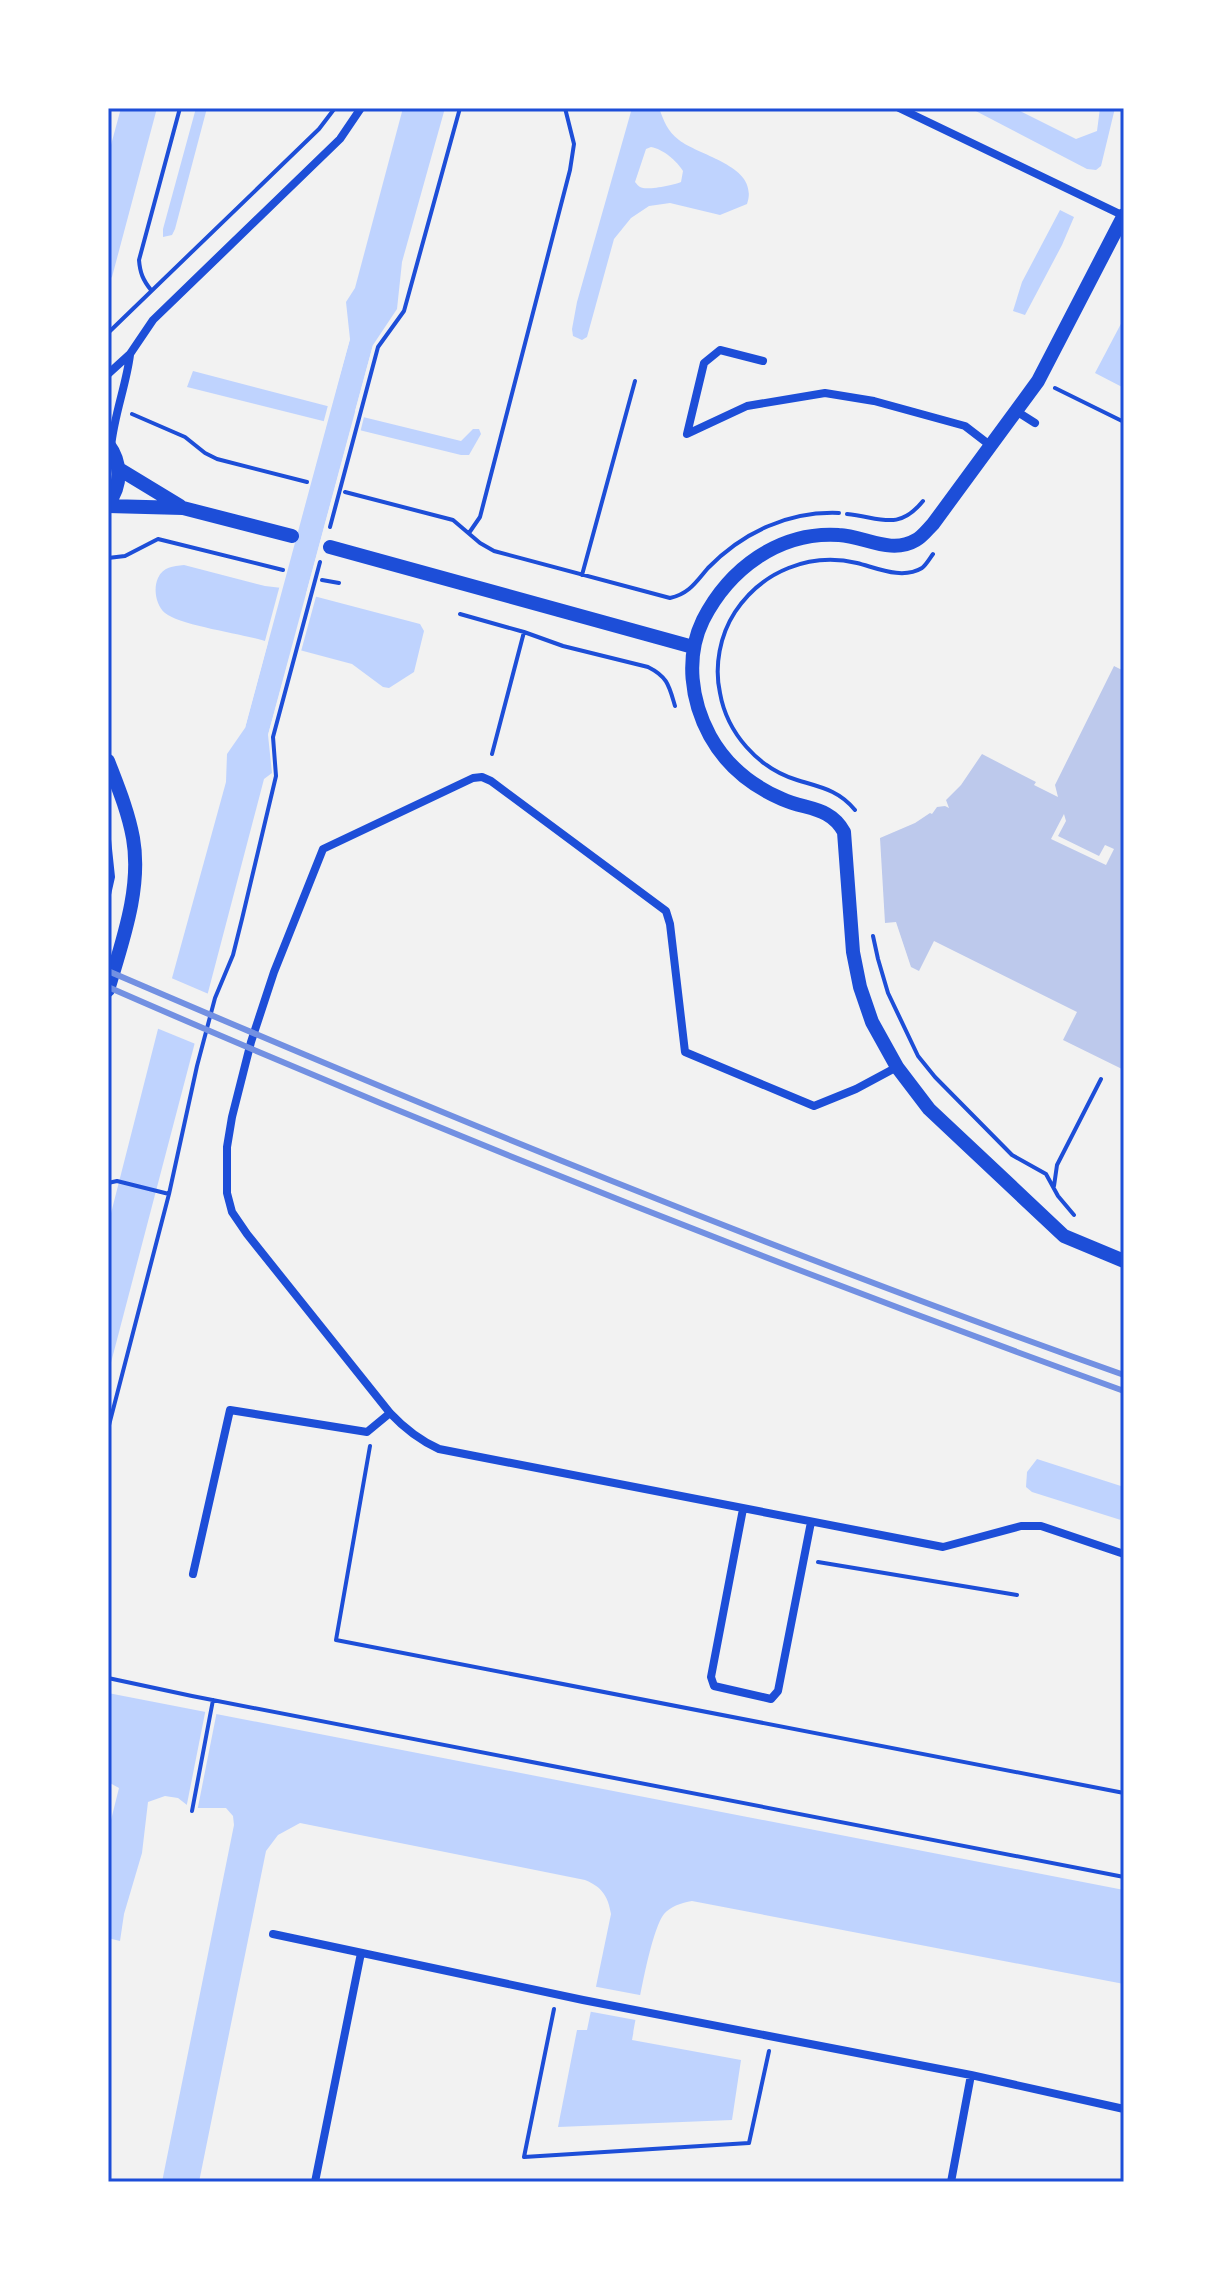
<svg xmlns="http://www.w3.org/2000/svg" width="1232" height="2290" viewBox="0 0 1232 2290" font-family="'Fira Sans Condensed',sans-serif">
	<rect width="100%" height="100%" fill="#f2f2f2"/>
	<!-- water -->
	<path fill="#bfd3fe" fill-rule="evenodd" d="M 121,108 L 157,108 L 112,277 L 108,280 L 108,156 Z
		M 196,108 L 207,108 L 175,229 L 172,235 L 163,237 L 163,229 Z
		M 403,108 L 445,108 L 402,262 L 397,309 L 373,345 L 355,411 L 363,417 L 461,441 L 473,429 L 479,429 L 481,434 L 469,455 L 461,455 L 351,428 L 306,594 L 420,624 L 424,631 L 414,672 L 389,688 L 383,687 L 352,664 L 292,648 L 268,735 L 272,773 L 264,779 L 108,1374 L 108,1225 L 158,1029 L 226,782 L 227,754 L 245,728 L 268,642 C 245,634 181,626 165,613 C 156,605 153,589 158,578 C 163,567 173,566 184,565 L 265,586 L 282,588 L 327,422 L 187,387 L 193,371 L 331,407 L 350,339 L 346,302 L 355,288 Z
		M 632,108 L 659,108 C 664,121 667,131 679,140 C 701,157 760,166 747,204 L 720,215 L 670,203 L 649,206 L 631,218 L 614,239 L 587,337 L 582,340 L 573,336 L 572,329 L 577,302 ZM 651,147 C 663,149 677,161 683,171 L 681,182 C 674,185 646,191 640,187 C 638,186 637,184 635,182 L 646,149 Z
		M 970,108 L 1014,108 L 1076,139 L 1097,131 L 1100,108 L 1115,108 L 1101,166 L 1096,170 L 1087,169 Z
		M 1060,210 L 1074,217 L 1062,245 L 1025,315 L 1013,311 L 1022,282 Z
		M 1124,318 L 1124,388 L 1095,373 Z
		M 1037,1459 L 1124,1487 L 1124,1521 L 1032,1492 L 1026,1487 L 1027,1472 Z
		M 108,1693 L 1124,1890 L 1124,1984 L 692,1901 C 681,1903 671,1906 664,1914 C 650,1932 637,2014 632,2040 L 741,2060 L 732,2120 L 558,2127 L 577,2030 L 587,2030 L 611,1914 C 608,1896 602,1887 585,1880 L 300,1823 L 278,1835 L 266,1851 L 199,2182 L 162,2182 L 234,1825 L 233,1816 L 226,1808 L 198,1808 L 187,1805 L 178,1798 L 165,1796 L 148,1802 L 142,1853 L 124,1914 L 120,1941 L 108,1938 L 108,1832 L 119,1788 L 108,1782 Z"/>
	<!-- pier -->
	<path fill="#f2f2f2" d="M 346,338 L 350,339 L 245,728 L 242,727 Z
		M 373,345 L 377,347 L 360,409 L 365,413 L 360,433 L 354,433 L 311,592 L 317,593 L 300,655 L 294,653 L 272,736 L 268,735 Z
		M 169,977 L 211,995 L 198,1045 L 154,1027 Z
		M 206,1708 L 217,1711 L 197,1812 L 186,1809 Z
		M 592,1986 L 645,1996 L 641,2021 L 587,2011 Z"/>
	<!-- building -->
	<path fill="#bdc9ec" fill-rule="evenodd" d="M 1114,666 L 1124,671 L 1124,1070 L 1063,1040 L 1077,1012 L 934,941 L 919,971 L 911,967 L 896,922 L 885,923 L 880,838 L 915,823 L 930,813 L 932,814 L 937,807 L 945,806 L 949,808 L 946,800 L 961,785 L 982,754 L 1036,782 L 1034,785 L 1058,797 L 1055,785 ZM 1064,814 L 1066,821 L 1058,836 L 1099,856 L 1105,845 L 1114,849 L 1106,865 L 1051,839 Z"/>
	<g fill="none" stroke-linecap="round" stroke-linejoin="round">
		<!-- path -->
		<path stroke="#1d4ed8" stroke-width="4" d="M 151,290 C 143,280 140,273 139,260 L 180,108
			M 108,333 L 319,129 L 335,108
			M 1055,388 L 1124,422
			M 132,414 L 185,437 L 205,453 L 217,459 L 307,482
			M 345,492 L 453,520 L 480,543 L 494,551 L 670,598 C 689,594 696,582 708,568 C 743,532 789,511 839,513
			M 847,514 C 880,517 898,532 923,501
			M 330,527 L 378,347 L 404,311 L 460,108
			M 469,533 L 480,517 L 570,170 L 574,144 L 565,108
			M 108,558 L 125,556 L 158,539 L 283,570
			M 582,575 L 635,381
			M 322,580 L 339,583
			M 460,614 L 524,632 L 563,646 L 648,667 C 668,677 669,686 675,706
			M 492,754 L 524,632
			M 855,810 C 839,790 820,787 797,780 C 758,768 727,733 720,693 C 714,666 720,635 735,612 C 762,571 810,552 857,563 C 877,568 902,580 922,568 C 926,565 930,558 933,554
			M 108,830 L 113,877 L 108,899
			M 873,936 L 878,959 L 888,993 L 918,1056 L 935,1077 L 1012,1155 L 1046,1174 L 1058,1196 L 1074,1215
			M 108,1183 L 117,1181 L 169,1194
			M 1054,1186 L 1057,1165 L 1101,1079
			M 108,1429 L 169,1194 L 197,1066 L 215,998 L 233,955 L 242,919 L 276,776 L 273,737 L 320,562
			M 370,1446 L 336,1640 L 1124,1793
			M 818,1562 L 1017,1595
			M 108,1678 L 192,1696 L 1124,1877
			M 192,1811 L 213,1700
			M 554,2009 L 524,2157 L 749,2143 L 769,2051"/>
		<!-- minor -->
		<path stroke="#1d4ed8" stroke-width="8" d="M 899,108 L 1124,216
			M 763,361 L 720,350 L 704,363 L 687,434 L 747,406 L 825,393 L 874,401 L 965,426 L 991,446
			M 108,374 L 130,354 L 153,320 L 340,139 L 361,108
			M 1016,411 L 1035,423
			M 111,447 C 114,415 126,386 130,355
			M 897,1067 L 856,1089 L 814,1106 L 685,1052 L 670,924 L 666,911 L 491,781 L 482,777 L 473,778 L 323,849 L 274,972 L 251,1042 L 232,1117 L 227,1147 L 227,1193 L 232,1212 L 247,1234 L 390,1413 C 405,1429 419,1440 439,1449 L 943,1547 L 1021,1526 L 1041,1526 L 1124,1554
			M 743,1509 L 711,1677 L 714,1686 L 771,1699 L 778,1691 L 811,1522
			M 193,1574 L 230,1410 L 367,1432 L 390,1413
			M 273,1934 L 583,2000 L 971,2075 L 1124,2109
			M 315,2182 L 361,1953
			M 951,2182 L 971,2075"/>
		<!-- tertiary -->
		<path stroke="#1d4ed8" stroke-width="14" d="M 1124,215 L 1038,381 L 933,524 C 928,529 922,537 916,540 C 891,555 864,536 839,535 C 779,531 729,569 703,620 C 685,657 691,701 710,736 C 726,765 752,786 782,799 C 806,810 830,806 844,832 L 853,952 L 860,987 L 872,1022 L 897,1067 L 929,1109 L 1064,1236 L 1124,1261
			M 108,444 C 122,463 122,485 108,504
			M 119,469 L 180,506
			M 108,506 L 183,508 L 292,536
			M 330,547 L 693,647
			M 108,761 C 118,787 128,811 133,838 C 142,888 122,942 108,990"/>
		<!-- rail -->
		<path stroke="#7290e2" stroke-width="6" d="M 108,971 C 443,1115 780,1253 1124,1375
			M 108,987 C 442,1133 781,1267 1124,1391"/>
	</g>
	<!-- border -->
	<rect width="1232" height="2290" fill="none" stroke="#ffffff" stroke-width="220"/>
	<rect x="110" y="110" width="1012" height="2070" fill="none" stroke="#1d4ed8" stroke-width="3"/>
</svg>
